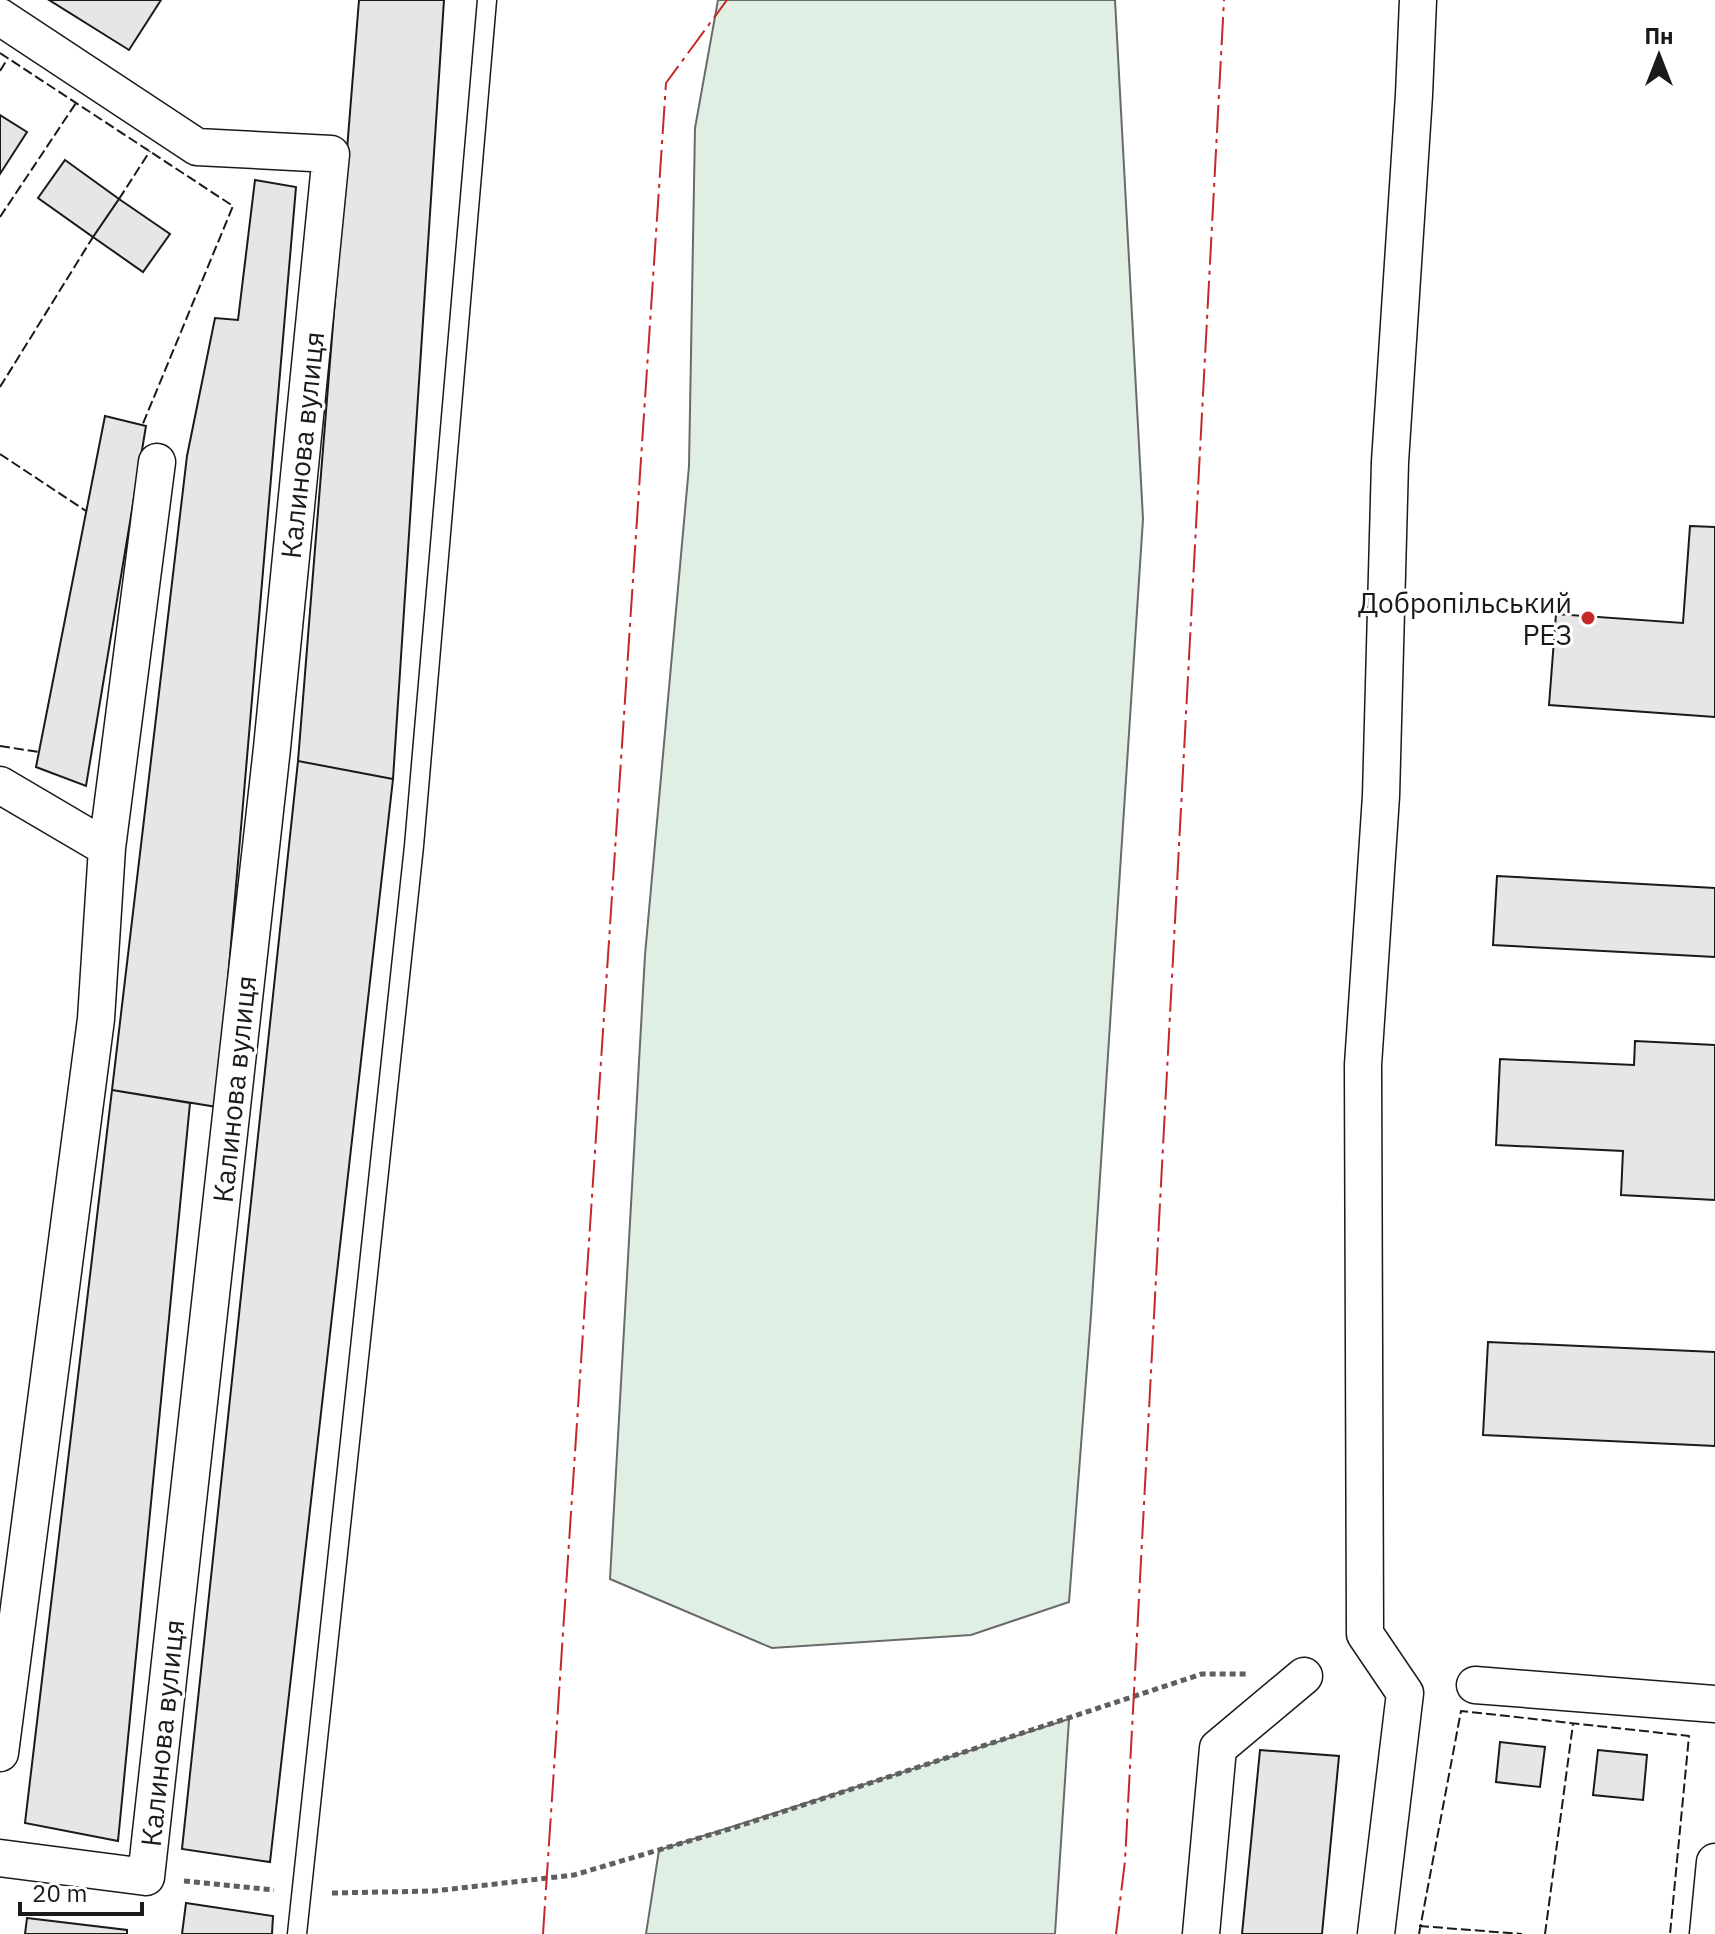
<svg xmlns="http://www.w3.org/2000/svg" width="1715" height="1934" viewBox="0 0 1715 1934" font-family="'IBM Plex Sans',sans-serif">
	<rect width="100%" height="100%" fill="#fff"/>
	<!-- green -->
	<path fill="#e0efe3" stroke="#6a6a6a" stroke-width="2" d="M 718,0 L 1115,0 L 1143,519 L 1091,1315 L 1069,1602 L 971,1635 L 772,1648 L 610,1579 L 645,955 L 689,466 L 695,128 Z
		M 1069,1719 L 1055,1934 L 646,1934 L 659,1850 Z"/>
	<!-- building -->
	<path fill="#e6e6e6" stroke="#1a1a1a" stroke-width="2" d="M 49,0 L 161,0 L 129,50 Z
		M 359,0 L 444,0 L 393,779 L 298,761 Z
		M 0,115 L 27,132 L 0,174 Z
		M 65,160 L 119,199 L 93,237 L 38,198 Z
		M 255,180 L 296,187 L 217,1107 L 112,1090 L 187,456 L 215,318 L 238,320 Z
		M 119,199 L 170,234 L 143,272 L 93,237 Z
		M 105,416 L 146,426 L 86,786 L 36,767 Z
		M 1690,526 L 1715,527 L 1715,717 L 1549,705 L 1556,614 L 1683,623 Z
		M 298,761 L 393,779 L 270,1862 L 182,1849 Z
		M 1497,876 L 1715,888 L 1715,957 L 1493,945 Z
		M 1635,1041 L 1715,1045 L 1715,1200 L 1621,1195 L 1623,1151 L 1496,1145 L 1500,1059 L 1634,1065 Z
		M 112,1090 L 190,1103 L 118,1841 L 25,1823 Z
		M 1488,1342 L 1715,1352 L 1715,1446 L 1483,1435 Z
		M 1500,1742 L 1545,1747 L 1540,1787 L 1496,1782 Z
		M 1260,1750 L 1339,1756 L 1322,1934 L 1242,1934 Z
		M 1598,1750 L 1647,1755 L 1643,1800 L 1593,1795 Z
		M 186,1903 L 273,1916 L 272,1934 L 182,1934 Z
		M 27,1918 L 127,1930 L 127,1934 L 25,1934 Z"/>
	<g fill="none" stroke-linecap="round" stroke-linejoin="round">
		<defs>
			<path id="lane" d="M 297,1934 L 414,846 L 487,0"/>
			<path id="street" d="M 0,17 L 197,147 L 331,154 L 272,748 L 146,1877 L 0,1858
				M 0,785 L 107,848
				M 1475,1685 L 1715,1704
				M 0,1753 L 96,1019 L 107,848 L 157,462
				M 1201,1934 L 1218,1748 L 1304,1676
				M 1376,1934 L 1405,1693 L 1365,1634 L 1363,1065 L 1381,796 L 1390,462 L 1414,95 L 1418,0
				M 1708,1934 L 1715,1862"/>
		</defs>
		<!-- lane casing -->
		<use href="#lane" stroke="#1a1a1a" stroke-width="21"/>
		<!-- street casing -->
		<use href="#street" stroke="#1a1a1a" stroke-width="39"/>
		<!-- path -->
		<path stroke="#5f5f5f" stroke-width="5" stroke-dasharray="6 4" stroke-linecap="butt" d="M 184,1881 L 274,1890
			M 332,1893 L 434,1891 L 574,1875 L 733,1828 L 1202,1674 L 1246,1674"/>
		<!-- lane -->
		<use href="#lane" stroke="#fff" stroke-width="18"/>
		<!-- street -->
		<use href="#street" stroke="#fff" stroke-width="36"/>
		<!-- fence -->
		<path stroke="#1a1a1a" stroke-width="2" stroke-dasharray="10 4" stroke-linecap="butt" d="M 0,53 L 233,206 L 142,426
			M 0,71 L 8,58
			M 119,199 L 150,151
			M 0,217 L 76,103
			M 0,387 L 93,237
			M 0,454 L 86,511
			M 0,746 L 39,752
			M 1419,1926 L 1522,1934
			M 1419,1934 L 1461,1711 L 1689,1736 L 1670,1934
			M 1545,1934 L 1573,1724"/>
		<!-- power -->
		<path stroke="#c62828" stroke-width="2" stroke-dasharray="28 6 4 6" stroke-linecap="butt" d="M 543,1934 L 666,83 L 727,0
			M 1116,1934 L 1125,1861 L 1224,0"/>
	</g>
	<!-- markers -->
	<circle fill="#c62828" stroke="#fff" stroke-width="3" cx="1588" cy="618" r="8"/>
	<g text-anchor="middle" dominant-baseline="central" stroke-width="6" stroke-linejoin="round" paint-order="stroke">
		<!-- street labels -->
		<g font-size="28" fill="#1a1a1a" stroke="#fff">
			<text transform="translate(302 445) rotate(-84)">Калинова вулиця</text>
			<text transform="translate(234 1089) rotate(-84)">Калинова вулиця</text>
			<text transform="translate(162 1733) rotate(-84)">Калинова вулиця</text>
		</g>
		<!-- poi labels -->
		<g font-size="28" fill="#1a1a1a" stroke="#fff" text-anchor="end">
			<text x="1572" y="602">Добропільський<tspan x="1572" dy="32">РЕЗ</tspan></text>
		</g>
	</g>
	<!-- north arrow -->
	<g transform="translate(1659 56)" stroke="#ffffff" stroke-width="6" paint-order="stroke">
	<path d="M0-6L14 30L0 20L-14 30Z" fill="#1a1a1a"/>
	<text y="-12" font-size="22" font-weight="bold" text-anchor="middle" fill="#1a1a1a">Пн</text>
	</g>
	<!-- scale -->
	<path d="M20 1902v12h122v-12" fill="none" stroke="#1a1a1a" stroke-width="4"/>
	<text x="32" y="1902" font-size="24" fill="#1a1a1a" stroke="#ffffff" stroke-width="6" paint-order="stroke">20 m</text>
</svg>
